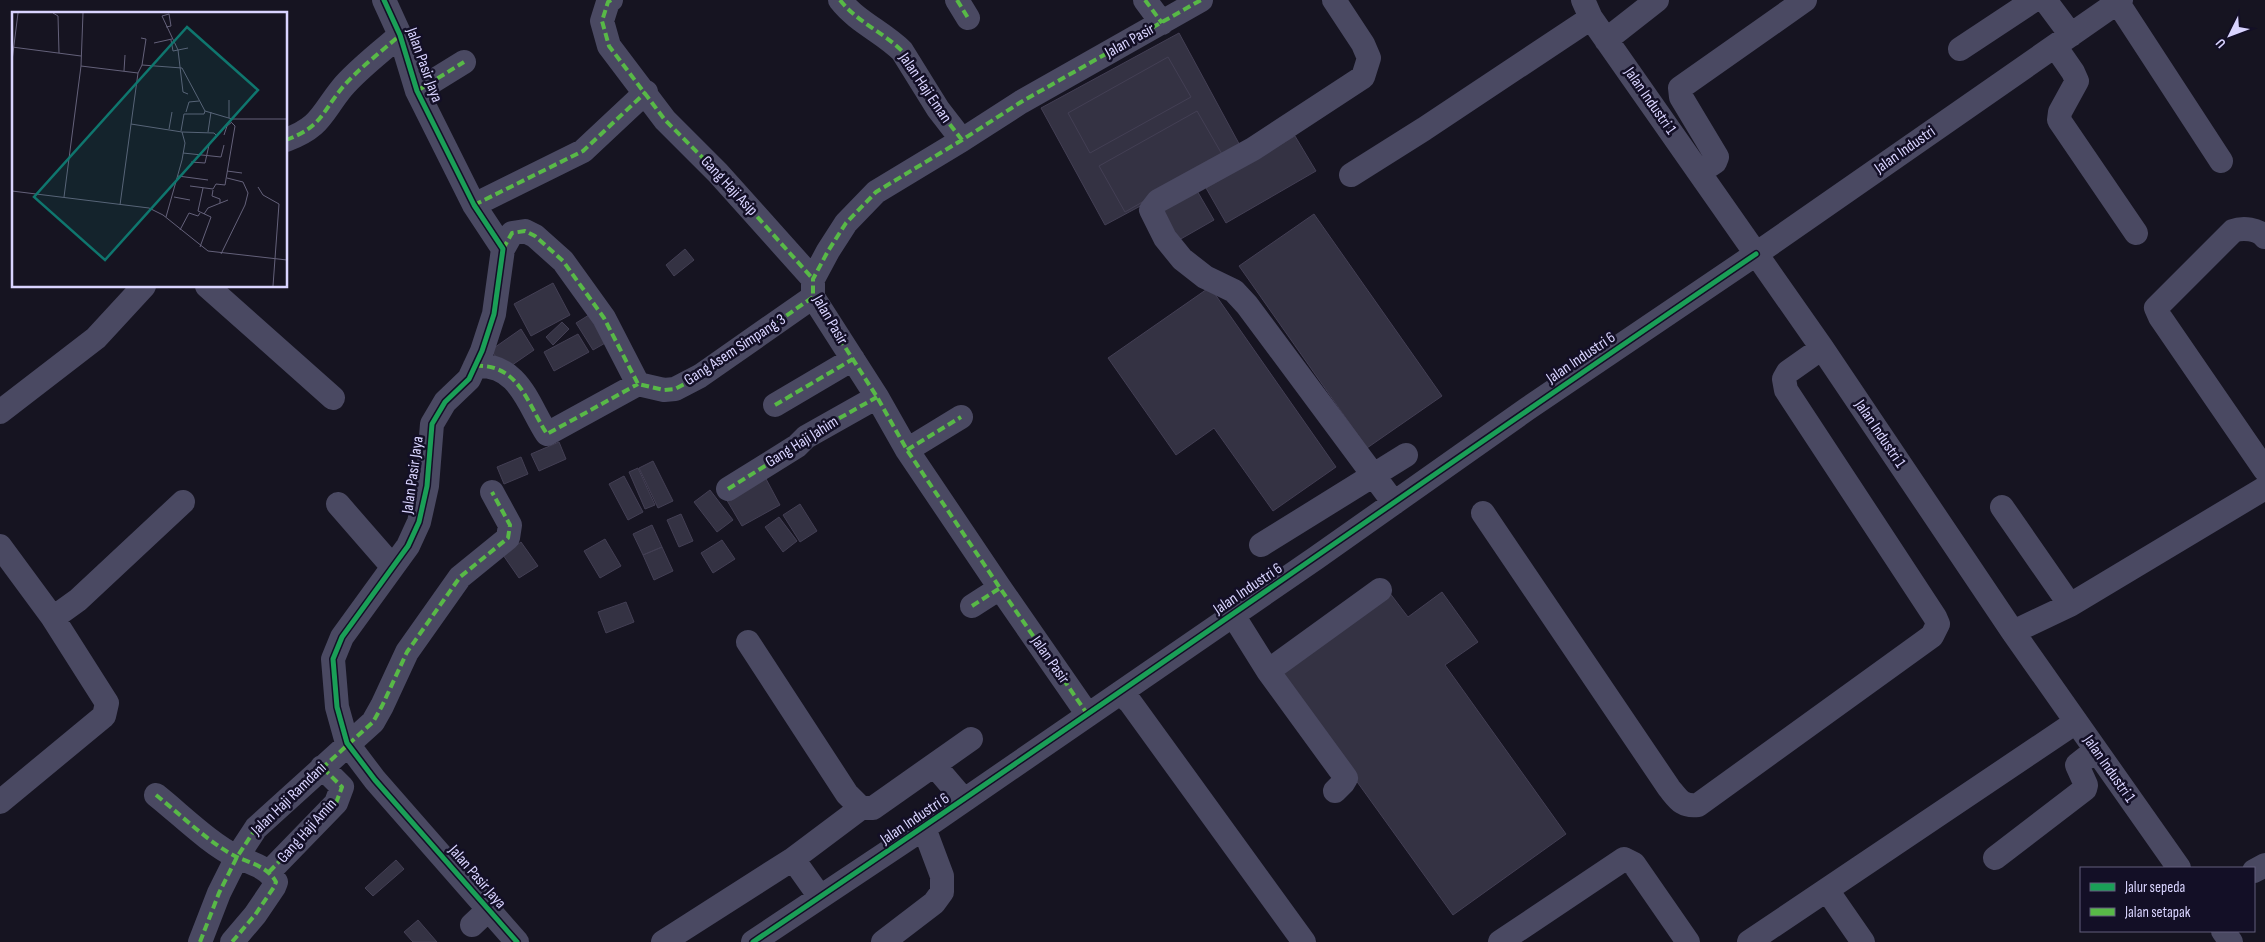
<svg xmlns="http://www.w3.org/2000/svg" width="2265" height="942" viewBox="0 0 2265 942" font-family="'Sofia Sans Condensed',sans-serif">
	<rect width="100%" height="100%" fill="#161421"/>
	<!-- building -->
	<path fill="#343243" stroke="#433f54" d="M 1179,33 L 1243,151 L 1105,225 L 1041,108 Z
		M 1168,57 L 1191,97 L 1090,153 L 1068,113 Z
		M 1197,111 L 1223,156 L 1125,212 L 1099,166 Z
		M 1295,136 L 1316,171 L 1226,223 L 1206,188 Z
		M 1196,189 L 1214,220 L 1172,244 L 1154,213 Z
		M 1314,214 L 1442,396 L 1367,448 L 1239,266 Z
		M 685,249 L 694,260 L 674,276 L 666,265 Z
		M 553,283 L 570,315 L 531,336 L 514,304 Z
		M 1210,287 L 1336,467 L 1273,511 L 1214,428 L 1176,455 L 1108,358 Z
		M 589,315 L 607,342 L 593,350 L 576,323 Z
		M 562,322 L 569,329 L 553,345 L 546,337 Z
		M 521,329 L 534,350 L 505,370 L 491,350 Z
		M 578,334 L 589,352 L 554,371 L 544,352 Z
		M 559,442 L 566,459 L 539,471 L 531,454 Z
		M 521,457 L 528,474 L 504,484 L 497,467 Z
		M 653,461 L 673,501 L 658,508 L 639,468 Z
		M 638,468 L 655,505 L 645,509 L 629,472 Z
		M 764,475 L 780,505 L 742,526 L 725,497 Z
		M 624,476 L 643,512 L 628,520 L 609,484 Z
		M 710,490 L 733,520 L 717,532 L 694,502 Z
		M 800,504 L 817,531 L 800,542 L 783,515 Z
		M 681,514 L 693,541 L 679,547 L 667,520 Z
		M 779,517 L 797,541 L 783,552 L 765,527 Z
		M 652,525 L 662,547 L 643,555 L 633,534 Z
		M 605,539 L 621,566 L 600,578 L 584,551 Z
		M 722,540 L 735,559 L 713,573 L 701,553 Z
		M 521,542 L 538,566 L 519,578 L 503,555 Z
		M 662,547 L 673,571 L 654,580 L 643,555 Z
		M 1389,592 L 1408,617 L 1442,592 L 1478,642 L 1445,665 L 1566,834 L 1453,915 L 1278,672 Z
		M 626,602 L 634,622 L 606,633 L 598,612 Z
		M 396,860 L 404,869 L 373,896 L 365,888 Z
		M 418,920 L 437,942 L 413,942 L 404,932 Z"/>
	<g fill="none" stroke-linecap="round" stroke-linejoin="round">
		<!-- minor -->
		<path stroke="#4a4962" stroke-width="24" d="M 384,0 L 400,35 L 417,91 L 474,205 L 503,249 L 494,314 L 482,351 L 469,379 L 445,402 L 432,424 L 427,486 L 419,522 L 408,546 L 342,637 L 333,659 L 337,707 L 347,743 L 375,780 L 517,942
			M 611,0 L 608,2 L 602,21 L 609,46 L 665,120 L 718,173 L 813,279
			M 840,0 C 857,22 883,32 902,51 L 938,109 L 962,140
			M 957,0 L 968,18
			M 1145,0 L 1162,23
			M 1334,0 L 1363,44 L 1369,58 L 1363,77 L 1253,149 L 1158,201 L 1151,210 L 1165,238 L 1182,259 L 1205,277 L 1234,291 L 1247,305 L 1394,503
			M 1583,0 L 1591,18 L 1822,348 L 2013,632 L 2179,868
			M 2045,0 L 2071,35
			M 2118,3 L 2221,161
			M 1606,40 L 1657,0
			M 2055,46 L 2073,72 L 2077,81 L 2060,112 L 2059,120 L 2136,233
			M 1960,49 L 2034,0
			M 417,91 L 464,62
			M 286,140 C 321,127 321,114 342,88 C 358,69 381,52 400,35
			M 1700,172 L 1715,162 L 1717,157 L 1681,97 L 1680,88 L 1805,0
			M 1351,175 L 1424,129 L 1591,18
			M 474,205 L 583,151 L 646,92
			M 2265,237 C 2258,229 2243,227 2233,231 L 2156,308 L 2160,317 L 2265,470
			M 503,249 L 512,233 L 525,231 L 535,236 L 563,261 L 604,318 L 638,384 L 664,390 L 675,389 L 700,376 L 813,297
			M 207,286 L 333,398
			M 475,366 C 519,363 528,405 547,434 L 638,384
			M 775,405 L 853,359
			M 0,412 L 96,338 L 144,286
			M 907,450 L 961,417
			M 728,489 L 797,446 L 806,437 L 877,397
			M 338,504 L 392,566
			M 2002,507 L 2070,605
			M 1483,513 L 1669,788 C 1678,799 1682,807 1698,805 L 1932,636 L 1938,624 L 1935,617 L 1786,390 L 1784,379 L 1788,372 L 1822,348
			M 1261,545 L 1406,455
			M 0,546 L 53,618 L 78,600 L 183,502
			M 972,606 L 1000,588
			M 1233,615 L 1268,671 L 1346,778 L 1343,783 L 1335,791
			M 2013,632 L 2070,605 L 2265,488
			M 748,642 L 847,794 L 861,808 L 873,808 L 971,739
			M 1268,671 L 1380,590
			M 1120,693 L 1130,702 L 1304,942
			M 1088,715 L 1000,588 L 907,450 L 877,397 L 813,297 L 813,279 L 828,251 L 846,223 L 876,192 L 962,140 L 1021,102 L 1201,0
			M 934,765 L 964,800
			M 156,795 C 180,814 210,844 237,857 C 251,863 268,867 276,882 L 274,887 L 255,915 L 232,942
			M 0,802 L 104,716 L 107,703 L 53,618
			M 1995,858 L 2085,789 L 2086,785 L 2077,765 L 2096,750
			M 793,859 L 820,897
			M 2254,871 L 2265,865
			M 269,872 L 336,803 L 342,787 L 322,767
			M 1827,890 L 1863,942
			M 472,925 L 489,909
			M 2223,931 L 2231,942
			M 200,942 L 219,893 L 237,857 L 256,828 L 373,722 L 382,706 L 407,652 L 460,577 L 508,538 L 510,525 L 492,492
			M 663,942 L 793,859 L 861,808
			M 753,942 L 924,828 L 1316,558 L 1527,409 L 1756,254 L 2121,0
			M 883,942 L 934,903 L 942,892 L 942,876 L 924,828
			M 1500,942 L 1624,859 L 1634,864 L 1688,942
			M 1749,942 L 2076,722"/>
		<!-- quiet -->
		<path stroke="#58b947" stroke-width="4" stroke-dasharray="8 4" stroke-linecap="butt" d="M 611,0 L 608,2 L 602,21 L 609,46 L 665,120 L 718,173 L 813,279
			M 840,0 C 857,22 883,32 902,51 L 938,109 L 962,140
			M 957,0 L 968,18
			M 1145,0 L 1162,23
			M 417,91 L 464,62
			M 286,140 C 321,127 321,114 342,88 C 358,69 381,52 400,35
			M 474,205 L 583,151 L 646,92
			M 503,249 L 512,233 L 525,231 L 535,236 L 563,261 L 604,318 L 638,384 L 664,390 L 675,389 L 700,376 L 813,297
			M 475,366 C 519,363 528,405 547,434 L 638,384
			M 775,405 L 853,359
			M 907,450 L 961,417
			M 728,489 L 797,446 L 806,437 L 877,397
			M 972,606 L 1000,588
			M 1088,715 L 1000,588 L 907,450 L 877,397 L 813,297 L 813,279 L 828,251 L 846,223 L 876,192 L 962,140 L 1021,102 L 1201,0
			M 156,795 C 180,814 210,844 237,857 C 251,863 268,867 276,882 L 274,887 L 255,915 L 232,942
			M 269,872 L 336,803 L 342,787 L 322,767
			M 200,942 L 219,893 L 237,857 L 256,828 L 373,722 L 382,706 L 407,652 L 460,577 L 508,538 L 510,525 L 492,492"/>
		<defs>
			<path id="cycleway" d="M 384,0 L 400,35 L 417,91 L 474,205 L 503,249 L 494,314 L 482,351 L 469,379 L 445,402 L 432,424 L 427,486 L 419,522 L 408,546 L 342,637 L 333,659 L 337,707 L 347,743 L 375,780 L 517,942
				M 753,942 C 1090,716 1420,482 1756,254"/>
		</defs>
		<!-- cycleway casing -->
		<use href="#cycleway" stroke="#130f26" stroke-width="8"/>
		<!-- cycleway -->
		<use href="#cycleway" stroke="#1a9f57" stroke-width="5"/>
	</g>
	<g text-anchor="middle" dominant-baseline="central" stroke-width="5" stroke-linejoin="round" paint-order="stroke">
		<!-- street labels -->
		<g font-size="16" fill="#d9d4ff" stroke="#130f26">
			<text transform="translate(1130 41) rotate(-29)">Jalan Pasir</text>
			<text transform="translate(424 65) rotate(70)">Jalan Pasir Jaya</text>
			<text transform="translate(925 88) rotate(56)">Jalan Haji Eman</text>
			<text transform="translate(1650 101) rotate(55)">Jalan Industri 1</text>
			<text transform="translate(1905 150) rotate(-35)">Jalan Industri</text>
			<text transform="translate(729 186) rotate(47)">Gang Haji Asip</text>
			<text transform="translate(830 320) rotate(60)">Jalan Pasir</text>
			<text transform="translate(735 350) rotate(-33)">Gang Asem Simpang 3</text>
			<text transform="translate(1581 358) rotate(-34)">Jalan Industri 6</text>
			<text transform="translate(1880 434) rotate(56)">Jalan Industri 1</text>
			<text transform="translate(802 442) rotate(-32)">Gang Haji Jahim</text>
			<text transform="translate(413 475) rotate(-82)">Jalan Pasir Jaya</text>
			<text transform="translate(1248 589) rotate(-34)">Jalan Industri 6</text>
			<text transform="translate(1050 660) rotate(55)">Jalan Pasir</text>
			<text transform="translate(2109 769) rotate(55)">Jalan Industri 1</text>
			<text transform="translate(289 799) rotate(-44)">Jalan Haji Ramdani</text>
			<text transform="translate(915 819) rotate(-34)">Jalan Industri 6</text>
			<text transform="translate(307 831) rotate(-48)">Gang Haji Amin</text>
			<text transform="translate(477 877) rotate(49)">Jalan Pasir Jaya</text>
		</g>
	</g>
	<!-- overview -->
	<g transform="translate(12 12)">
		<rect width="275" height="275" fill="#161421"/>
		<path fill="none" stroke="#64617a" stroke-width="1" d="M 41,1 L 46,4 L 47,41M 157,2 L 150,4 L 166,38 L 171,80 L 176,82M 154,15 L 159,14 L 157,2M 129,26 L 134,27 L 130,53M 159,28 L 161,39 L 176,36M 142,31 L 160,27M 0,35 L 69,44M 0,49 L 6,1M 69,54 L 126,61M 112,59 L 113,43M 174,100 L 177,90 L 187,89M 217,106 L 217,88M 119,112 L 170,120 L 173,131 L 170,148 L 154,205M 157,117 L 160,100M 169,119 L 172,102 L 192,102 L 193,99M 170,120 L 202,121 L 205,124 L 197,133 L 193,151 L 179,150M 196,120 L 199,100M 212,123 L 215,114 L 220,110M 171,141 L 209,145 L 212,133M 215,159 L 230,161M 166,164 L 196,168M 178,174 L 201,177 L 204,172 L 213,173 L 223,114 L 220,111M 246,175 L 251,183 L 267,192 L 261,274M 201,178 L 200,184 L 208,187 L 208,191M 0,179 L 137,196 L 151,203 L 196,239 L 275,248M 52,185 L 69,54 L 71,1M 162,185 L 178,188M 108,193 L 126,61 L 130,53 L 170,56 L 193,99 L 220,107 L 275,107M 192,202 L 196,196 L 216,188M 168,218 L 177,201 L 186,204 L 188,201M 188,235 L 199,205 L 186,199 L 191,176M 209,242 L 233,193 L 236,181 L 231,170 L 215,166"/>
		<path fill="#0f766e" fill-opacity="0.15" stroke="#0f766e" stroke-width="2.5" d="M 175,15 L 246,78 L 93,248 L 22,185 Z"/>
		<rect width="275" height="275" fill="none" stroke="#d9d4ff" stroke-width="2.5"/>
	</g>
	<!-- legend -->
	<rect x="2080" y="867" width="175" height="65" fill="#130f26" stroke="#625e7d"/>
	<rect x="2090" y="883" width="25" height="8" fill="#1a9f57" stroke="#625e7d"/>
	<text x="2125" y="892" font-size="15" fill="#d9d4ff">Jalur sepeda</text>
	<rect x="2090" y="908" width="25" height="8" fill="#58b947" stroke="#625e7d"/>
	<text x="2125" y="917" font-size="15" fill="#d9d4ff">Jalan setapak</text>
	<!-- north arrow -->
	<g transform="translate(2230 35) rotate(228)" stroke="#130f26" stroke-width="4" paint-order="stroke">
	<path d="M0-4L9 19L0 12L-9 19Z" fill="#d9d4ff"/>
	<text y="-8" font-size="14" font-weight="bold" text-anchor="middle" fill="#d9d4ff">U</text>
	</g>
</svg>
